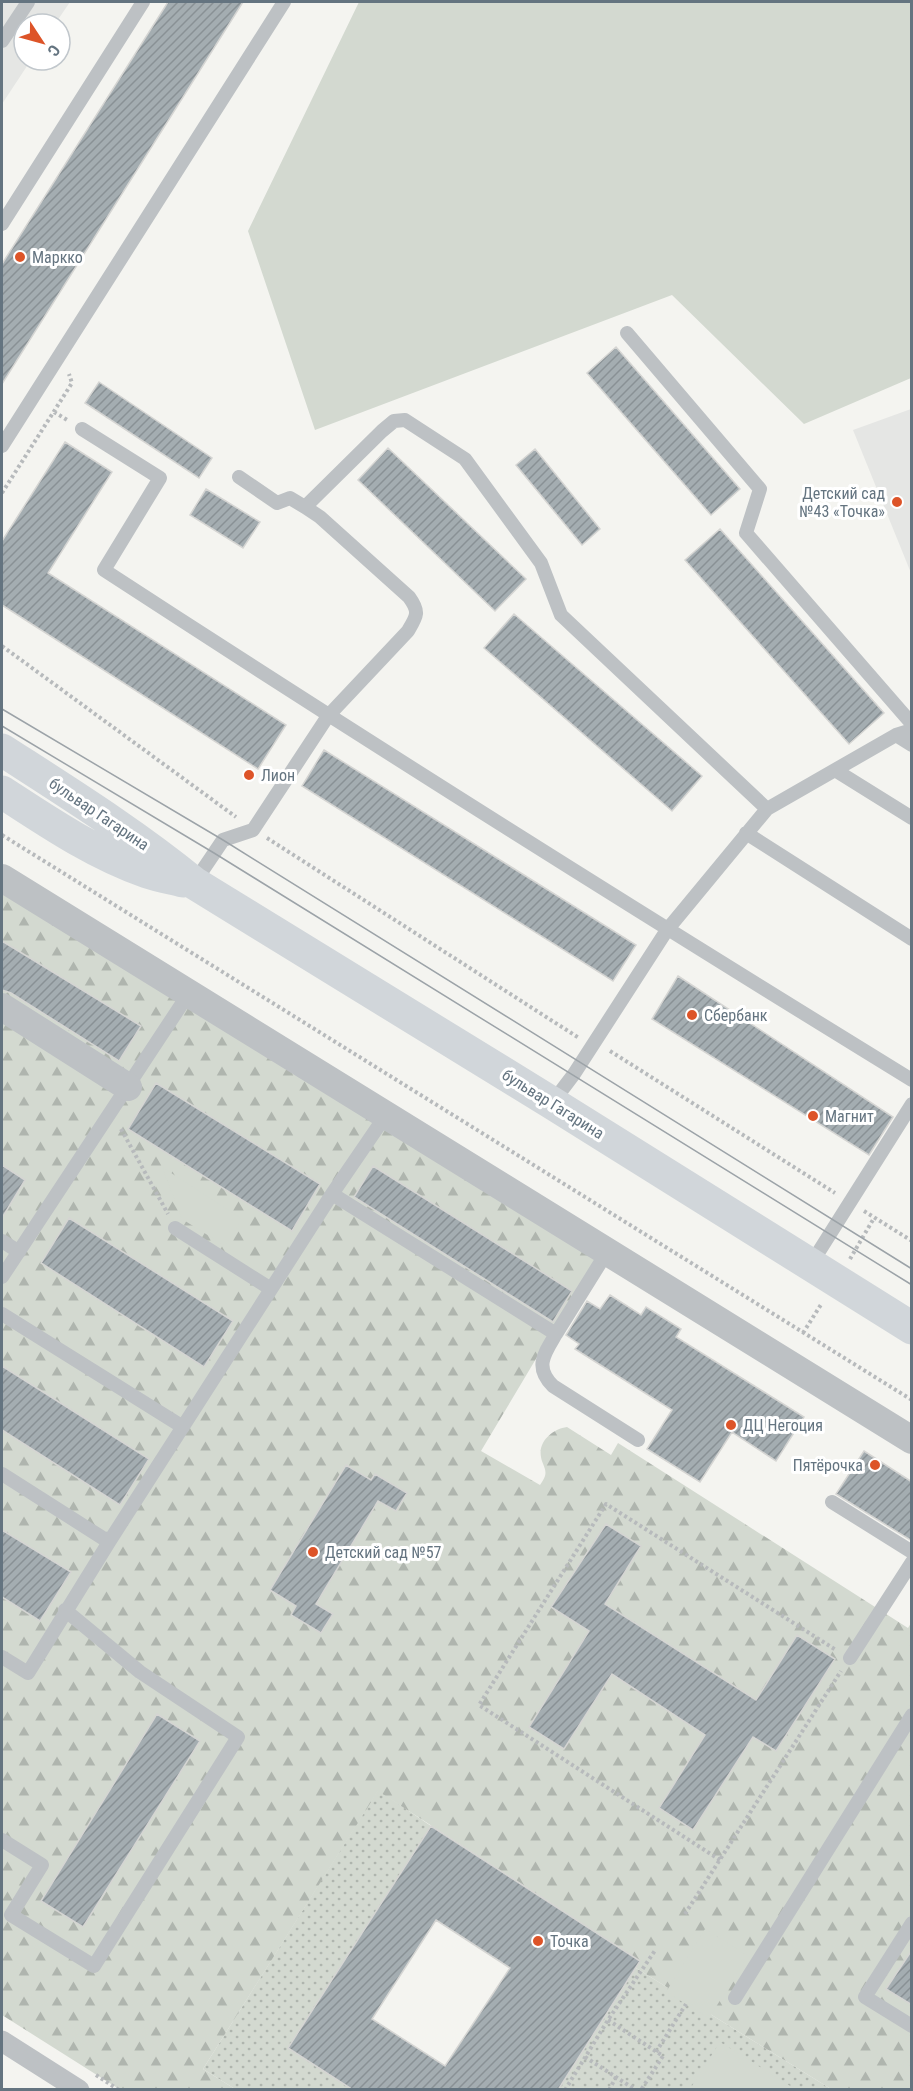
<svg xmlns="http://www.w3.org/2000/svg" width="913" height="2091" viewBox="0 0 913 2091" font-family="'Roboto Condensed',sans-serif">
	<defs>
		<pattern id="grass-dots" width="8" height="8" patternUnits="userSpaceOnUse" patternTransform="scale(1.5)"><rect width="8" height="8" fill="#d3d9d0"/><path d="M2 2h.1M6 6h.1" fill="none" stroke="#afb5ae" stroke-width="1.8" stroke-linecap="round"/></pattern>
		<pattern id="forest-firs" width="22" height="20" patternUnits="userSpaceOnUse" patternTransform="scale(1.5)"><rect width="22" height="20" fill="#d3d9d0"/><path d="M5 1l3.5 6h-7zM16 11l3.5 6h-7z" fill="#afb5ae"/></pattern>
		<pattern id="building-hatch" width="6" height="6" patternUnits="userSpaceOnUse" patternTransform="scale(1.5)"><rect width="6" height="6" fill="#a4adb1"/><path d="M-1 1l2-2M0 6l6-6M5 7l2-2" fill="none" stroke="#899195"/></pattern>
	</defs>
	<rect width="100%" height="100%" fill="#f4f4f0"/>
	<!-- built -->
	<path fill="#e5e6e4" d="M 2,2 L 70,2 L 55,24 L 24,24 L 24,60 L 31,60 L 2,104 Z
		M 911,409 L 912,409 L 911,573 L 853,430 Z"/>
	<!-- grass -->
	<path fill="url(#grass-dots)" d="M 378,1790 L 431,1826 L 288,2048 L 353,2089 L 235,2089 L 203,2069 Z
		M 636,1968 L 831,2089 L 558,2090 Z"/>
	<!-- forest -->
	<path fill="url(#forest-firs)" d="M 2,879 L 604,1250 L 552,1332 L 481,1451 L 540,1485 C 542,1482 544,1479 545,1476 C 547,1469 542,1464 541,1457 C 538,1441 553,1429 567,1427 L 611,1455 L 618,1443 L 908,1628 L 911,1623 L 911,2089 L 831,2089 L 636,1968 L 640,1961 L 378,1791 L 203,2069 L 235,2089 L 119,2089 L 2,2015 Z"/>
	<!-- green -->
	<path fill="#d3d9d0" d="M 359,2 L 911,2 L 911,378 L 804,424 L 672,295 L 315,430 L 248,231 Z
		M 162,1167 L 242,1219 L 225,1246 L 182,1219 Z
		M 705,1929 L 748,1956 L 709,2018 L 666,1992 Z
		M 720,2042 L 795,2089 L 690,2089 Z"/>
	<!-- building -->
	<path fill="url(#building-hatch)" stroke="#d5d5d3" stroke-width="1.5" fill-rule="evenodd" d="M 168,2 L 243,2 L 2,384 L 2,264 Z
		M 616,347 L 740,489 L 711,515 L 587,373 Z
		M 99,382 L 212,458 L 199,478 L 85,403 Z
		M 65,442 L 112,472 L 48,573 L 286,725 L 258,769 L 2,605 L 2,541 Z
		M 388,448 L 526,579 L 495,611 L 358,480 Z
		M 535,449 L 600,529 L 582,545 L 516,465 Z
		M 206,489 L 260,522 L 243,548 L 190,515 Z
		M 720,529 L 884,713 L 849,744 L 685,560 Z
		M 514,614 L 702,776 L 672,811 L 484,648 Z
		M 324,750 L 636,945 L 613,981 L 302,786 Z
		M 2,941 L 141,1026 L 119,1061 L 11,993 L 2,990 Z
		M 678,976 L 893,1117 L 869,1155 L 652,1019 Z
		M 156,1083 L 320,1184 L 292,1231 L 128,1129 Z
		M 2,1165 L 25,1180 L 2,1218 Z
		M 373,1166 L 572,1291 L 553,1322 L 354,1197 Z
		M 69,1218 L 233,1321 L 204,1367 L 41,1263 Z
		M 610,1295 L 641,1315 L 646,1307 L 681,1329 L 676,1337 L 804,1417 L 776,1461 L 732,1432 L 700,1482 L 647,1449 L 672,1410 L 575,1349 L 579,1344 L 566,1335 L 587,1301 L 600,1309 Z
		M 2,1366 L 149,1459 L 120,1505 L 2,1430 Z
		M 864,1451 L 912,1482 L 912,1541 L 836,1494 Z
		M 346,1465 L 371,1480 L 375,1474 L 407,1493 L 396,1511 L 378,1501 L 316,1604 L 333,1614 L 321,1633 L 291,1615 L 296,1606 L 270,1590 Z
		M 606,1524 L 641,1546 L 605,1604 L 756,1700 L 797,1635 L 835,1659 L 776,1751 L 753,1737 L 693,1830 L 659,1808 L 705,1735 L 612,1674 L 564,1749 L 529,1727 L 589,1631 L 551,1607 Z
		M 2,1530 L 71,1572 L 40,1621 L 2,1597 Z
		M 157,1714 L 200,1741 L 83,1927 L 41,1901 Z
		M 431,1826 L 640,1961 L 558,2090 L 353,2090 L 288,2048 ZM 436,1920 L 510,1968 L 445,2066 L 372,2019 Z
		M 912,1950 L 912,2005 L 886,1989 Z"/>
	<g fill="none" stroke-linecap="round" stroke-linejoin="round">
		<!-- path -->
		<path stroke="#b7babc" stroke-width="4" stroke-dasharray="3 3" stroke-linecap="butt" d="M 54,412 L 69,421
			M 2,493 L 72,383 L 69,374
			M 2,646 L 236,817
			M 2,835 L 912,1400
			M 267,838 L 579,1038
			M 610,1051 L 835,1193
			M 121,1129 L 168,1214
			M 864,1211 L 912,1241
			M 850,1259 L 874,1218
			M 803,1333 L 822,1303
			M 720,1860 L 479,1705 L 606,1504 L 836,1650
			M 685,1914 L 841,1671
			M 608,2020 L 663,2056 L 641,2090
			M 656,2052 L 686,2004
			M 585,2057 L 636,2090
			M 96,2075 L 119,2090
			M 565,2090 L 608,2020 L 656,1949
			M 609,2090 L 616,2077"/>
		<!-- service -->
		<path stroke="#bdc1c4" stroke-width="14" d="M 2,41 L 28,2
			M 2,224 L 143,2
			M 627,333 L 760,489 L 746,533 L 912,724
			M 82,429 L 160,478 L 104,570 C 371,744 640,913 912,1080
			M 2,446 L 284,2
			M 239,477 L 277,503 L 290,498 L 305,507
			M 896,735 L 912,745
			M 835,770 L 912,818
			M 746,833 L 912,939
			M 194,883 L 223,840 L 253,830 L 328,716 L 408,631 C 417,616 420,612 409,597 L 320,517 L 305,507 L 382,431 L 394,421 L 405,420 L 465,459 L 541,563 L 561,615 L 767,809
			M 552,1103 L 574,1074 L 667,930 L 767,809 L 896,735 L 912,730
			M 332,1194 L 556,1334 L 607,1252
			M 175,1228 L 271,1289
			M 2,1241 L 19,1252
			M 811,1264 L 912,1104
			M 2,1277 L 189,993
			M 2,1314 L 183,1427
			M 556,1334 C 544,1354 534,1367 553,1386 L 638,1440
			M 2,1474 L 109,1542
			M 832,1502 L 912,1552
			M 2,1657 L 28,1673 L 109,1542 L 332,1194 L 386,1115
			M 850,1658 L 912,1562
			M 2,1840 L 42,1865 L 11,1915 L 94,1966 L 238,1737 L 140,1672 L 65,1610
			M 912,1923 L 865,1997 L 912,2026
			M 735,1998 L 912,1715"/>
		<!-- pedestrian -->
		<path stroke="#bdc1c4" stroke-width="21" d="M 2,2041 L 79,2090"/>
		<!-- minor -->
		<path stroke="#bdc1c4" stroke-width="28" d="M 2,878 L 912,1440
			M 2,1007 L 128,1087"/>
		<!-- primary -->
		<path stroke="#d1d6da" stroke-width="33" d="M 2,750 C 67,792 133,833 194,883 L 552,1103 L 912,1328
			M 2,792 C 48,822 95,854 147,872 C 159,876 171,878 183,881"/>
		<!-- tram -->
		<path stroke="#9ca3a8" stroke-width="1.5" d="M 2,709 L 223,840 L 912,1269
			M 2,726 L 214,853 L 912,1285"/>
	</g>
	<!-- markers -->
	<g fill="#dd5428" stroke="#fff" stroke-width="2">
		<circle cx="20" cy="257" r="6"/>
		<circle cx="897" cy="502" r="6"/>
		<circle cx="249" cy="775" r="6"/>
		<circle cx="692" cy="1015" r="6"/>
		<circle cx="813" cy="1116" r="6"/>
		<circle cx="731" cy="1425" r="6"/>
		<circle cx="875" cy="1465" r="6"/>
		<circle cx="313" cy="1552" r="6"/>
		<circle cx="538" cy="1941" r="6"/>
	</g>
	<g text-anchor="middle" dominant-baseline="central" stroke-width="6" stroke-linejoin="round" paint-order="stroke">
		<!-- poi labels -->
		<g font-size="16" fill="#647480" stroke="#fff" text-anchor="start">
			<text x="32" y="257">Маркко</text>
			<text x="885" y="493" text-anchor="end">Детский сад<tspan x="885" dy="18">№43 «Точка»</tspan></text>
			<text x="261" y="775">Лион</text>
			<text x="704" y="1015">Сбербанк</text>
			<text x="825" y="1116">Магнит</text>
			<text x="743" y="1425">ДЦ Негоция</text>
			<text x="863" y="1465" text-anchor="end">Пятёрочка</text>
			<text x="325" y="1552">Детский сад №57</text>
			<text x="550" y="1941">Точка</text>
		</g>
		<!-- street labels -->
		<g font-size="16" fill="#647480" stroke="#fff">
			<text transform="translate(99 814) rotate(34)">бульвар Гагарина</text>
			<text transform="translate(553 1104) rotate(32)">бульвар Гагарина</text>
		</g>
	</g>
	<!-- border -->
	<rect width="913" height="2091" fill="none" stroke="#647480" stroke-width="6"/>
	<!-- north arrow -->
	<g transform="translate(42 42) rotate(126)"><circle r="28" fill="#ffffff" stroke="#c1c7cc" stroke-width="1.5"/>
	<path d="M0-4.5L10 22L0 15L-10 22Z" fill="#dd5428"/>
	<text y="-9" font-size="16" font-weight="bold" text-anchor="middle" fill="#647480">С</text>
	</g>
</svg>
